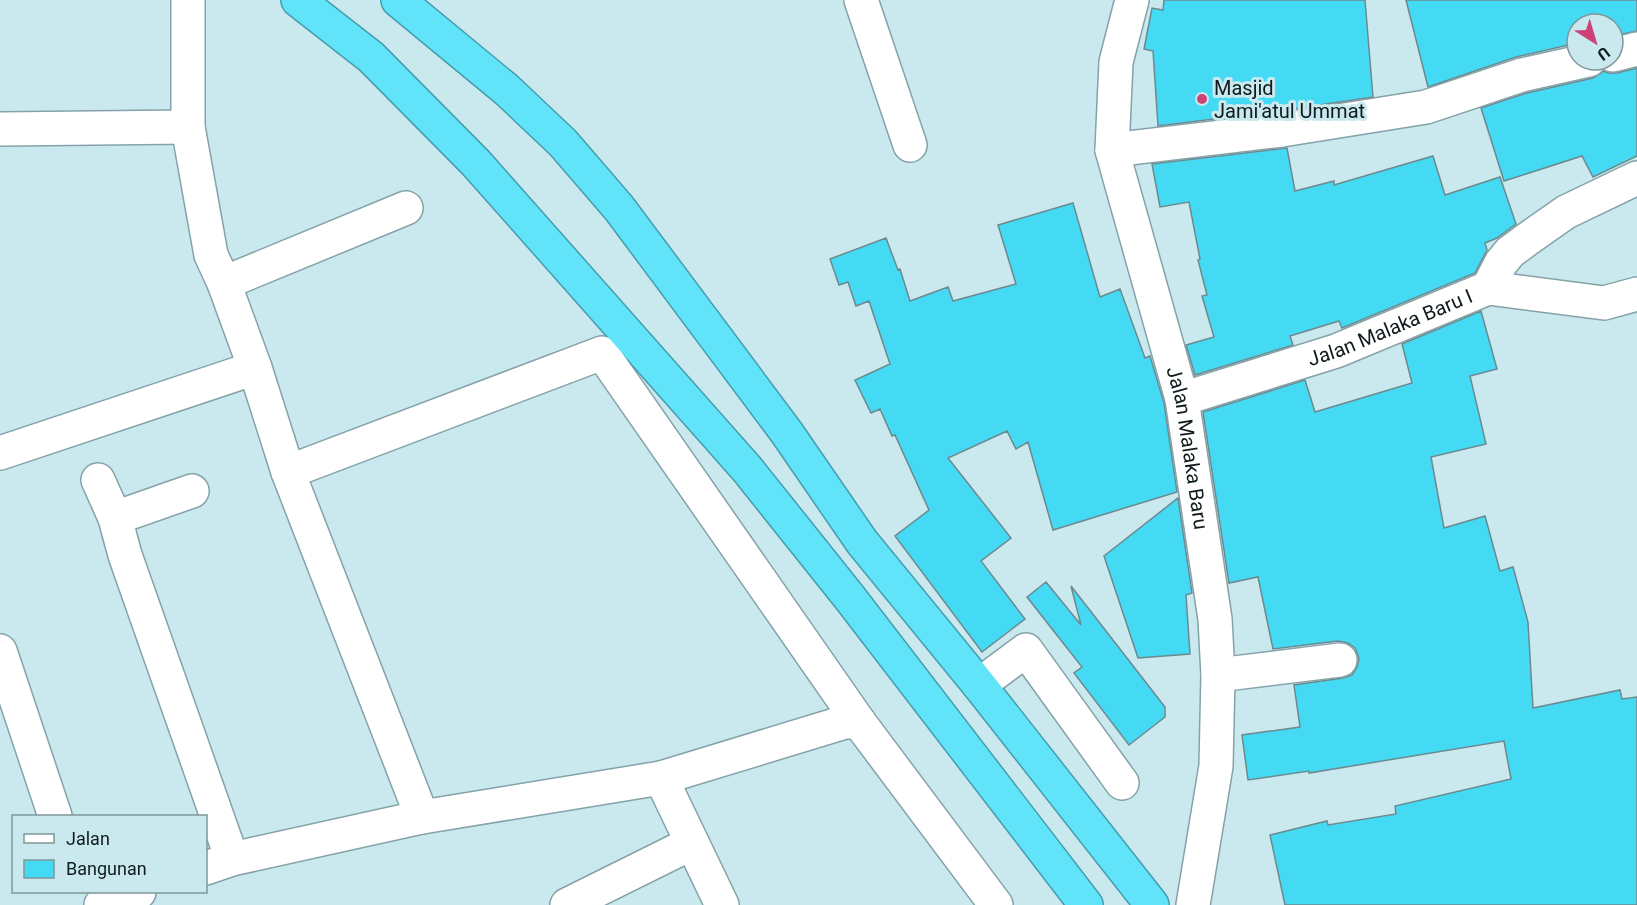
<svg xmlns="http://www.w3.org/2000/svg" width="1637" height="905" viewBox="0 0 1637 905" font-family="Roboto,sans-serif">
	<rect width="100%" height="100%" fill="#c9e9ef"/>
	<!-- building -->
	<path fill="#44daf4" stroke="#6c898f" stroke-width="1.5" d="M 1164,0 L 1365,0 L 1373,97 L 1279,111 L 1158,126 L 1153,51 L 1144,49 L 1152,8 L 1163,10 Z
		M 1406,0 L 1637,0 L 1637,31 L 1613,36 L 1613,24 L 1577,24 L 1577,43 L 1516,57 L 1428,87 Z
		M 1637,68 L 1637,156 L 1593,177 L 1582,156 L 1504,181 L 1481,108 L 1527,93 L 1593,78 L 1604,71 L 1608,73 L 1617,73 Z
		M 1287,148 L 1295,191 L 1334,181 L 1334,185 L 1433,156 L 1445,195 L 1500,177 L 1516,224 L 1497,238 L 1485,243 L 1487,250 L 1475,273 L 1342,328 L 1339,321 L 1290,336 L 1293,345 L 1195,375 L 1186,345 L 1214,337 L 1202,296 L 1207,295 L 1198,260 L 1200,259 L 1189,202 L 1160,207 L 1152,164 Z
		M 1073,203 L 1100,297 L 1120,289 L 1145,358 L 1150,356 L 1164,403 L 1177,492 L 1053,530 L 1028,442 L 1016,449 L 1007,431 L 948,458 L 1011,538 L 981,561 L 1025,619 L 982,652 L 895,536 L 929,510 L 895,435 L 892,436 L 880,409 L 871,413 L 855,380 L 890,364 L 869,301 L 856,306 L 848,282 L 839,285 L 830,259 L 886,238 L 898,270 L 900,269 L 910,301 L 948,287 L 953,301 L 1016,284 L 998,225 Z
		M 1481,311 L 1497,369 L 1470,376 L 1486,444 L 1431,457 L 1444,528 L 1485,516 L 1500,571 L 1513,567 L 1528,622 L 1533,708 L 1620,690 L 1622,699 L 1637,697 L 1637,905 L 1285,905 L 1270,835 L 1327,821 L 1328,825 L 1396,814 L 1395,806 L 1511,779 L 1504,741 L 1309,773 L 1309,771 L 1248,780 L 1242,735 L 1300,727 L 1294,685 L 1343,678 L 1352,675 L 1357,667 L 1359,658 L 1355,648 L 1348,643 L 1338,641 L 1273,649 L 1258,577 L 1229,583 L 1203,412 L 1305,380 L 1315,412 L 1412,383 L 1402,344 Z
		M 1178,498 L 1192,593 L 1186,595 L 1190,654 L 1138,658 L 1104,556 Z
		M 1046,582 L 1081,625 L 1071,586 L 1165,707 L 1165,717 L 1129,745 L 1074,673 L 1082,667 L 1027,597 Z"/>
	<g fill="none" stroke-linecap="round" stroke-linejoin="round">
		<defs>
			<g id="minor">
				<path d="M 188,0 L 188,127 L 211,255 L 224,283 L 255,368 L 288,472 L 422,817"/>
				<path d="M 861,0 L 910,145"/>
				<path id="s1" d="M 1132,0 L 1116,62 L 1112,150 L 1182,399 L 1215,619 L 1218,675 L 1216,766 L 1193,905"/>
				<path d="M 1613,55 L 1637,49"/>
				<path d="M 0,129 L 188,127"/>
				<path d="M 1112,150 L 1282,130 L 1426,107 L 1522,75 L 1589,60"/>
				<path d="M 224,283 L 406,208"/>
				<path d="M 1488,288 L 1501,263 L 1510,252 L 1529,238 L 1566,212 L 1637,178"/>
				<path id="s2" d="M 1182,399 L 1336,351 L 1488,288 L 1604,303 L 1637,294"/>
				<path d="M 0,453 L 255,368"/>
				<path d="M 288,472 L 602,353 L 859,722 L 996,905"/>
				<path d="M 98,480 L 115,518 L 125,555 L 232,859"/>
				<path d="M 115,518 L 192,491"/>
				<path d="M 0,651 L 55,816"/>
				<path d="M 1218,675 L 1340,660"/>
				<path d="M 979,685 L 1026,650 L 1122,783"/>
				<path d="M 661,778 L 722,905"/>
				<path d="M 206,868 L 232,859 L 422,817 L 661,778 L 845,722 L 859,722"/>
				<path d="M 101,905 L 139,892"/>
				<path d="M 567,905 L 692,843"/>
			</g>
			<path id="highway" d="M 298,0 L 371,57 L 476,163 L 747,469 L 850,598 L 1086,905
				M 398,0 L 507,90 L 563,143 L 619,208 L 787,433 L 862,542 L 979,685 L 1152,905"/>
		</defs>
		<!-- minor casing -->
		<use href="#minor" stroke="#85a2a9" stroke-width="36"/>
		<!-- highway casing -->
		<use href="#highway" stroke="#459dad" stroke-width="36"/>
		<!-- minor -->
		<use href="#minor" stroke="#fff" stroke-width="33"/>
		<!-- highway -->
		<use href="#highway" stroke="#61e3fa" stroke-width="33"/>
	</g>
	<!-- markers -->
	<circle fill="#ce4377" stroke="#c9e9ef" stroke-width="2" cx="1202" cy="99" r="6"/>
	<g text-anchor="middle" dominant-baseline="central" stroke-width="6" stroke-linejoin="round" paint-order="stroke">
		<!-- poi labels -->
		<g font-size="20" fill="#101b1d" stroke="#c9e9ef" text-anchor="start">
			<text x="1214" y="88">Masjid<tspan x="1214" dy="23">Jami'atul Ummat</tspan></text>
		</g>
		<!-- street labels -->
		<g font-size="20" fill="#101b1d" stroke="#c9e9ef">
			<text stroke="none"><textPath href="#s2" startOffset="220">Jalan Malaka Baru I</textPath></text>
			<text stroke="none"><textPath href="#s1" startOffset="460">Jalan Malaka Baru</textPath></text>
		</g>
	</g>
	<!-- legend -->
	<rect x="12" y="815" width="195" height="78" fill="#c9e9ef" stroke="#7f979b" stroke-width="1.5"/>
	<rect x="24" y="834" width="30" height="9" fill="#ffffff" stroke="#7f979b" stroke-width="1.5"/>
	<text x="66" y="845" font-size="18" fill="#101b1d">Jalan</text>
	<rect x="24" y="860" width="30" height="18" fill="#44daf4" stroke="#7f979b" stroke-width="1.5"/>
	<text x="66" y="875" font-size="18" fill="#101b1d">Bangunan</text>
	<!-- north arrow -->
	<g transform="translate(1595 42) rotate(143)"><circle r="28" fill="#c9e9ef" stroke="#7f979b" stroke-width="1.5"/>
	<path d="M0-4.5L10 22L0 15L-10 22Z" fill="#ce4377"/>
	<text y="-9" font-size="16" font-weight="bold" text-anchor="middle" fill="#101b1d">U</text>
	</g>
</svg>
